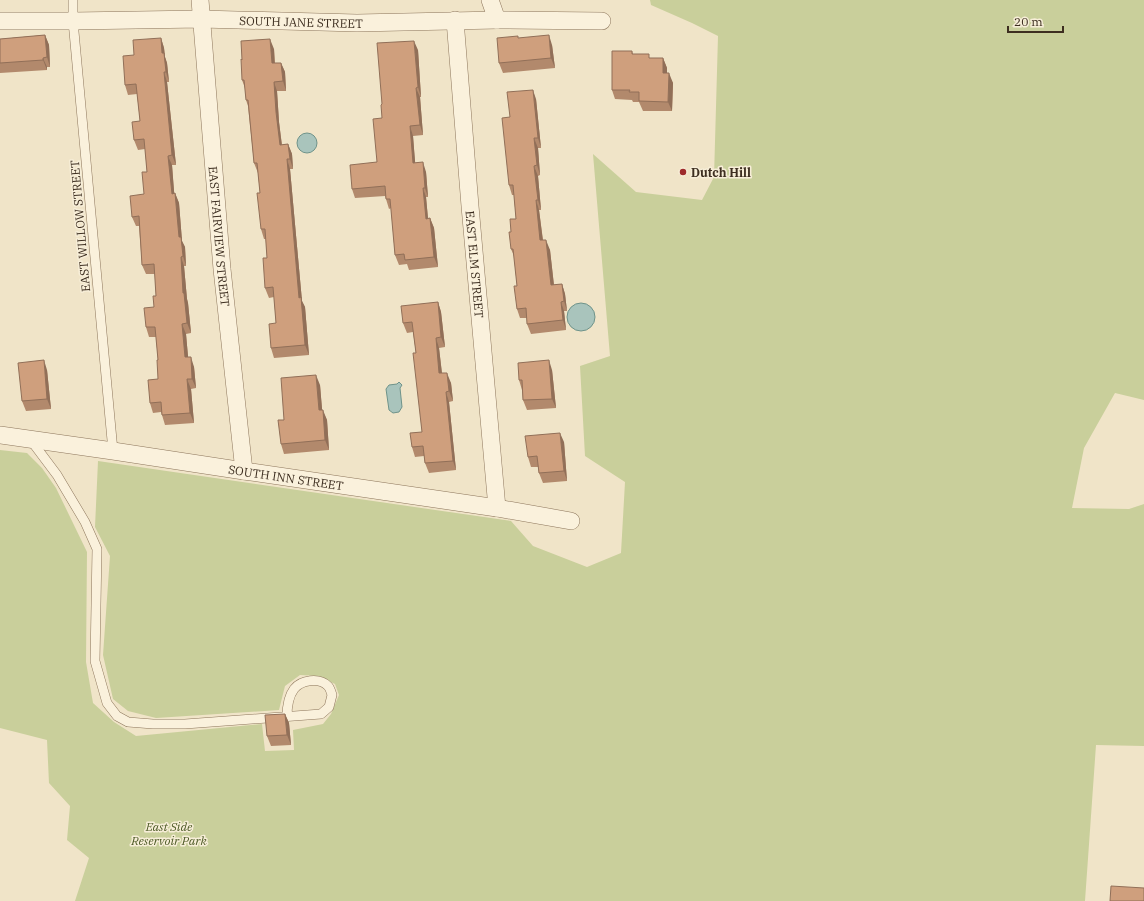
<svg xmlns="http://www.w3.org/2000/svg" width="1144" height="901" viewBox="0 0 1144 901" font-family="'IBM Plex Serif',serif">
	<rect width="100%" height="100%" fill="#f0e4c8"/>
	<!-- green -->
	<path fill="#c9cf9b" d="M 650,0 L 1144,0 L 1144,400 L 1115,393 L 1084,448 L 1072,508 L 1129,509 L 1144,504 L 1144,746 L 1096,745 L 1085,901 L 75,901 L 89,858 L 67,840 L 70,806 L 49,783 L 47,740 L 0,728 L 0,450 L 27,453 L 42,468 L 56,488 L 87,552 L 86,662 L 93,703 L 114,722 L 136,736 L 262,724 L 265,751 L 294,750 L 293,730 L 323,724 L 331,714 L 339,695 L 335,684 L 319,676 L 300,675 L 285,686 L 279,710 L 156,718 L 128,711 L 113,699 L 103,655 L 110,556 L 95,527 L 98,461 L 511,521 L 533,546 L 587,567 L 621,553 L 625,482 L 585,456 L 580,366 L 610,356 L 593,154 L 636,192 L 702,200 L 714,177 L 718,36 L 692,23 L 651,5 Z"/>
	<!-- water -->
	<path fill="#a9c4bc" stroke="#6f938a" d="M297 143a10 10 0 1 1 20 0a10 10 0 1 1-20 0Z
		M567 317a14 14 0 1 1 28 0a14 14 0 1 1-28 0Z
		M 399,382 L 402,385 L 400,388 L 402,407 L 399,412 L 393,413 L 389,410 L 386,389 L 389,385 L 397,384 Z"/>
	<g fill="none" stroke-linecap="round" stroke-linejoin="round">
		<defs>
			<path id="service" d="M 73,0 L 73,21 L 113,451
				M 30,439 L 57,475 L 85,522 L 97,549 L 95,661 L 107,703 L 117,716 L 128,722 L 153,724 L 185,724 L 321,714 L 329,707 L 332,695 C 331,692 330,688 328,686 C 319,677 301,680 294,689 C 288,697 287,708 287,717"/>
			<g id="minor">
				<path id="s1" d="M 200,0 L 222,269 L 244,471"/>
				<path d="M 490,0 L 497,20"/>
				<path id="s2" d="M 455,20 L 470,206 L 497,508"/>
				<path id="s3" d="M 0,21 L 73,21 L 201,19 L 357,23 L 497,20 L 602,21"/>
				<path id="s4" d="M 0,435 L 113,451 L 244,471 L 497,508 L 571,521"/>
			</g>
		</defs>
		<!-- service casing -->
		<use href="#service" stroke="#8d765c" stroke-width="10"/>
		<!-- minor casing -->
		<use href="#minor" stroke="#8d765c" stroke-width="18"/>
		<!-- service -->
		<use href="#service" stroke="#faf1dc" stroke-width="9"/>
		<!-- minor -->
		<use href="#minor" stroke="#faf1dc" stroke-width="17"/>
	</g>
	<!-- wall -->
	<path fill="#b2896c" d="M 45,35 L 49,45 L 50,67 L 47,67 L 47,70 L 0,73 L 0,39 Z
		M 161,38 L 164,48 L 165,57 L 167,63 L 169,82 L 167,82 L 176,165 L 172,165 L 174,193 L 175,193 L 179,203 L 182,241 L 185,247 L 186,266 L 184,266 L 187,299 L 188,303 L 191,333 L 186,334 L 188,357 L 194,367 L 196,388 L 191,389 L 194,423 L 165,425 L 162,415 L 161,412 L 153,413 L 150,403 L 158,379 L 158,360 L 156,337 L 149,337 L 146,327 L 154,307 L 156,296 L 155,274 L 146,274 L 142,265 L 139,226 L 136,226 L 132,217 L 144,194 L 147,172 L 145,149 L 138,150 L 134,140 L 140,121 L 137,94 L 128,95 L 125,85 L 134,55 Z
		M 518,38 L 552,45 L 555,68 L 503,73 L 499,63 Z
		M 274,49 L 275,63 L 281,63 L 285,72 L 286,91 L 277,91 L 279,122 L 282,145 L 288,144 L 292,154 L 293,169 L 290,169 L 302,301 L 305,307 L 309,355 L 274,358 L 271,348 L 276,323 L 274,297 L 269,298 L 265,288 L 267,258 L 266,239 L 264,239 L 261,229 L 260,193 L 258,173 L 254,163 L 248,106 L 246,100 L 245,88 L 242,80 L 242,60 Z
		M 418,50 L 421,97 L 420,97 L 423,135 L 413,136 L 415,163 L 426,172 L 428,197 L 426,197 L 428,219 L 430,218 L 434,228 L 438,267 L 409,270 L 407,264 L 399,265 L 395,255 L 391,208 L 389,209 L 386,199 L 385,196 L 355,198 L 352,189 L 377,162 L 382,118 L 382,104 Z
		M 632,51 L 633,54 L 650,58 L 663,58 L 667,68 L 667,73 L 673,83 L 672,111 L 643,111 L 639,102 L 633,102 L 632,100 L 615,99 L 612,90 Z
		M 536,99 L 541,148 L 538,148 L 540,175 L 538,176 L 541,210 L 539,210 L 543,240 L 550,250 L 554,285 L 562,284 L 565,294 L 567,311 L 564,311 L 566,330 L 531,334 L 527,324 L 527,318 L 520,318 L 517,309 L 517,286 L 514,256 L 511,249 L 511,232 L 516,219 L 514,195 L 512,195 L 509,185 L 510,117 Z
		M 438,302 L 441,312 L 445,347 L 439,348 L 442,373 L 451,383 L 453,401 L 449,402 L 456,470 L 429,473 L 425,463 L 424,456 L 415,457 L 412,447 L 422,432 L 416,353 L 413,332 L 407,333 L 403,323 Z
		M 47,370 L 51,409 L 26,411 L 22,401 Z
		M 552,370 L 556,408 L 527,410 L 523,400 L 522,390 L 519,380 Z
		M 320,385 L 322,410 L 327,420 L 329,450 L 284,454 L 281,444 L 284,420 Z
		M 564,442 L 567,481 L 543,483 L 539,473 L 538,467 L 531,467 L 528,457 Z
		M 285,714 L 289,723 L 291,745 L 271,746 L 267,736 Z"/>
	<!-- shaded-wall -->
	<path fill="#916f58" d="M 45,35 L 49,45 L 50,67 L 47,57 Z
		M 549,35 L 552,45 L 555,68 L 551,58 Z
		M 161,38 L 164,48 L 165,57 L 167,63 L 169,82 L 166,72 L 162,53 Z
		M 270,39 L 274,49 L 275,73 L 272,63 Z
		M 414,41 L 418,50 L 421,97 L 418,87 Z
		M 43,58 L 47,67 L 47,70 L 43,60 Z
		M 663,58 L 667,68 L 667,83 L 663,73 Z
		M 281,63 L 285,72 L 286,91 L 283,81 Z
		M 164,72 L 167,82 L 176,165 L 172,155 Z
		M 669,73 L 673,83 L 672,111 L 668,102 Z
		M 274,82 L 277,91 L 279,122 L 283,155 L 280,145 L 276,112 Z
		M 416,88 L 420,97 L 423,135 L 420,125 Z
		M 533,90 L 536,99 L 541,148 L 538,138 Z
		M 410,126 L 413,136 L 416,173 L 413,163 Z
		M 534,138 L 538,148 L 540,175 L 537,165 Z
		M 288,144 L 292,154 L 293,169 L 290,159 Z
		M 168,156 L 172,165 L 175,203 L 172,194 Z
		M 287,159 L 290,169 L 302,301 L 305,307 L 309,355 L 305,345 L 299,298 Z
		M 423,162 L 426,172 L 428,197 L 425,188 Z
		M 534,166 L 538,176 L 541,210 L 538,200 Z
		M 423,188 L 426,197 L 429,229 L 426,219 Z
		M 175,193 L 179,203 L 182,241 L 185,247 L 186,266 L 183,256 L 179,237 Z
		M 536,200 L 539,210 L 544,250 L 540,240 Z
		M 430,218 L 434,228 L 438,267 L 434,257 Z
		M 546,240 L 550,250 L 555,295 L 551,285 Z
		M 181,257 L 184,266 L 187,299 L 188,303 L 191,333 L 187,323 L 183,293 Z
		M 562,284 L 565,294 L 567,311 L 564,301 Z
		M 438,302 L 441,312 L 445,347 L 441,337 Z
		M 561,302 L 564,311 L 566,330 L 563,320 Z
		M 182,324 L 186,334 L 189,367 L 185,357 Z
		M 436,338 L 439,348 L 443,383 L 439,373 Z
		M 191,357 L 194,367 L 196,388 L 192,379 Z
		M 44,360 L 47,370 L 51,409 L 47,399 Z
		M 549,360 L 552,370 L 556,408 L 552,399 Z
		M 447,373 L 451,383 L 453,401 L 449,391 Z
		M 316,375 L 320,385 L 323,420 L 319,410 Z
		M 187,379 L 191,389 L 194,423 L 190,413 Z
		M 446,392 L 449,402 L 456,470 L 453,461 Z
		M 323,410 L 327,420 L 329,450 L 325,440 Z
		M 560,433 L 564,442 L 567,481 L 564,471 Z
		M 285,714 L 289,723 L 291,745 L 287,735 Z"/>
	<!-- building -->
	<path fill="#cf9f7d" stroke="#916f58" d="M 45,35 L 47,57 L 43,58 L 43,60 L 0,63 L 0,39 Z
		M 549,35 L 551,58 L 499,63 L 497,38 L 518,36 L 518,38 Z
		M 161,38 L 162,53 L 164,53 L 166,72 L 164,72 L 172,155 L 168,156 L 172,194 L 175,193 L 179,237 L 181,237 L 183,256 L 181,257 L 183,293 L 184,293 L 187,323 L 182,324 L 185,357 L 191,357 L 192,379 L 187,379 L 190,413 L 162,415 L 161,402 L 150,403 L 148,380 L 158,379 L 157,360 L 158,360 L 155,327 L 146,327 L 144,308 L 154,307 L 153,296 L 156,296 L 154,264 L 142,265 L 139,216 L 132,217 L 130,196 L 144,194 L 142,172 L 147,172 L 144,139 L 134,140 L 132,122 L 140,121 L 136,84 L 125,85 L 123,56 L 134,55 L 133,40 Z
		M 270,39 L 272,63 L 281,63 L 283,81 L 274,82 L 276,112 L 280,145 L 288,144 L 290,159 L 287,159 L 299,298 L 301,297 L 305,345 L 271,348 L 269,324 L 276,323 L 273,287 L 265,288 L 263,258 L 267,258 L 265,229 L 261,229 L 257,193 L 260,193 L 257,163 L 254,163 L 248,100 L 246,100 L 244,80 L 242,80 L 241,59 L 242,60 L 241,41 Z
		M 414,41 L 418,87 L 416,88 L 420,125 L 410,126 L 413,163 L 423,162 L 425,188 L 423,188 L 426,219 L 430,218 L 434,257 L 405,260 L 404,254 L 395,255 L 390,199 L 386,199 L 385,186 L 352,189 L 350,165 L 377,162 L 373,119 L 382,118 L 381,105 L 382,104 L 377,43 Z
		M 612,51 L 632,51 L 632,54 L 649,54 L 649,58 L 663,58 L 663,73 L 669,73 L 668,102 L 639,101 L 639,92 L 629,92 L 630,90 L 612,90 Z
		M 533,90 L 538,138 L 534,138 L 537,165 L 534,166 L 538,200 L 536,200 L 540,240 L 546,240 L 551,285 L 562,284 L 564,301 L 561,302 L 563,320 L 527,324 L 526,308 L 517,309 L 514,286 L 517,286 L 513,249 L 511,249 L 509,232 L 511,232 L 510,219 L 516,219 L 513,185 L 509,185 L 502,118 L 510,117 L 507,92 Z
		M 438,302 L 441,337 L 436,338 L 439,373 L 447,373 L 449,391 L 446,392 L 453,461 L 425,463 L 423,446 L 412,447 L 410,433 L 422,432 L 413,353 L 416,353 L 412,322 L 403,323 L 401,306 Z
		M 44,360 L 47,399 L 22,401 L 18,363 Z
		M 549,360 L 552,399 L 523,400 L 522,380 L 519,380 L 518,363 Z
		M 316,375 L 319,410 L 323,410 L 325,440 L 281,444 L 278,420 L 284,420 L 281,378 Z
		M 560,433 L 564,471 L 539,473 L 537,456 L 528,457 L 525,436 Z
		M 285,714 L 287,735 L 267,736 L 265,715 Z
		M 1111,886 L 1144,888 L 1144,901 L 1110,901 Z"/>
	<!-- markers -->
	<circle fill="#9e2a2b" stroke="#f7eed8" stroke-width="1.5" cx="683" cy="172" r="4"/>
	<g text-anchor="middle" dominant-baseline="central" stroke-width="3" stroke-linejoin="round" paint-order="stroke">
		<!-- street labels -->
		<g font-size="12" fill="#3d2e20" stroke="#f7eed8">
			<text stroke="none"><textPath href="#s3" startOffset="301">SOUTH JANE STREET</textPath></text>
			<text transform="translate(80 226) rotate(-95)">EAST WILLOW STREET</text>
			<text stroke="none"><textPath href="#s1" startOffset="237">EAST FAIRVIEW STREET</textPath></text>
			<text stroke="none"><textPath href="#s2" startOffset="245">EAST ELM STREET</textPath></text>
			<text stroke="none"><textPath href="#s4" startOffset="289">SOUTH INN STREET</textPath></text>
		</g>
		<!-- poi labels -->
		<g font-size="12" font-weight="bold" fill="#3d2e20" stroke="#f7eed8" text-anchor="start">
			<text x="691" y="172">Dutch Hill</text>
		</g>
		<!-- park labels -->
		<g font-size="12" font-style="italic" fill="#4d5a26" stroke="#f7eed8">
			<text x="169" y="826">East Side<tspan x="169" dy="14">Reservoir Park</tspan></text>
		</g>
	</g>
	<!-- scale -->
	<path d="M1008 26v6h55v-6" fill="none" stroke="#3d2e20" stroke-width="2"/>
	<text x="1014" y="26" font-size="12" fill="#3d2e20" stroke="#f7eed8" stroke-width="3" paint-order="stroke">20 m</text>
</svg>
